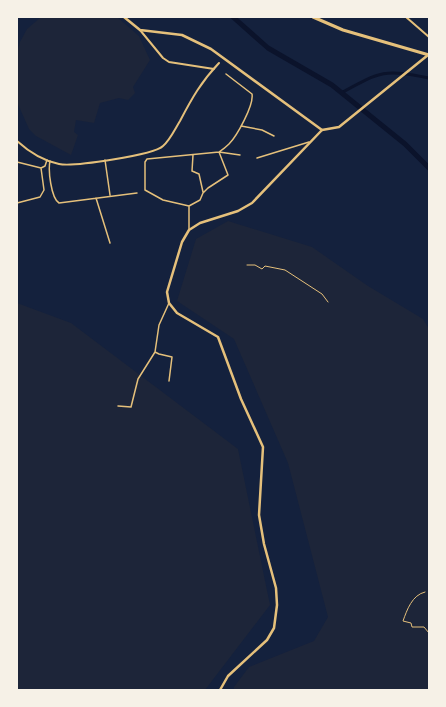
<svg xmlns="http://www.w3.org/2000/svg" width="446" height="707" viewBox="0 0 446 707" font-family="Spectral,serif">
	<rect width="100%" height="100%" fill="#14213d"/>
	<!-- green -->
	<path fill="#1d2539" d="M 41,17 L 117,17 L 139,36 L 150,60 L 133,87 L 135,93 L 128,100 L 119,98 L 100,103 L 94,123 L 76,120 L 74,132 L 78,135 L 71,155 L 36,136 L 29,129 L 17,102 L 17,53 L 20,42 L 27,29 Z
		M 228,221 L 312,247 L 368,286 L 423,319 L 429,329 L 429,690 L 234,690 L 234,687 L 249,667 L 314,641 L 328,617 L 288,463 L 234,339 L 177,301 L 196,239 Z
		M 17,303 L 71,323 L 238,449 L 270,605 L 205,690 L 17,690 Z"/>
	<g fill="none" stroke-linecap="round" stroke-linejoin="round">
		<!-- canal -->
		<path stroke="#0b132b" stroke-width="3" d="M 341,93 C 381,71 384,69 429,78"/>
		<!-- river -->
		<path stroke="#0b132b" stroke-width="5" d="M 233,17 L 268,48 L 332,85 L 405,144 L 429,168"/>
		<!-- path -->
		<path stroke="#e5c07b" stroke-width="1" d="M 247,265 L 255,265 L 262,269 L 265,266 L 285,270 L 322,294 L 328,302
			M 425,592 C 412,595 407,610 403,621 L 411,623 L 412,627 L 424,627 L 429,633"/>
		<!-- minor -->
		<path stroke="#e5c07b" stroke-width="1.5" d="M 241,126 L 262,130 L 274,136
			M 219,152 C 222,150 226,147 229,144 C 237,136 254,105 252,94 L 226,74
			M 219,152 L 240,155
			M 193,155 L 192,171 L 199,174 L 203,192
			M 257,158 L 309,142
			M 105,160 L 110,195
			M 50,161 C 48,170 51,198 59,203 L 137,193
			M 17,162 L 41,168 L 45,166 L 47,160
			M 96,198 L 110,243
			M 17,203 L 40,197 L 44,190 L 41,168
			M 189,230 L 189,206 L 200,200 L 203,193 L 208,188 L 228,175 L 219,152 L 147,159 L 145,162 L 145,190 L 163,200 L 189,206
			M 155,352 L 159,354 L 172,357 L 169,381
			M 118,406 L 131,407 L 138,379 L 155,352 L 159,325 L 169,303"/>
		<!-- tertiary -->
		<path stroke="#e5c07b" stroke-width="2" d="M 406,17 L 429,37
			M 140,30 L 163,58 L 169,62 L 214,69
			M 17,141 C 28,151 44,161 59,164 C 73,167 154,155 163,146 C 170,140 175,129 180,121 C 192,98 201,82 219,63"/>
		<!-- secondary -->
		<path stroke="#e5c07b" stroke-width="2.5" d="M 220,690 L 228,676 L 267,640 L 274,628 L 277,605 L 276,588 L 264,544 L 259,515 L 263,447 L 241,399 L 218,337 L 177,313 L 169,303 L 167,292 L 182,242 L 189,230 L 200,223 L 238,211 L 252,203 L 322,130"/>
		<!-- primary -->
		<path stroke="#e5c07b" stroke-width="2.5" d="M 124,17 L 140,30 L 182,35 L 211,49 L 322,130 L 339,127 L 428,55"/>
		<!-- trunk -->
		<path stroke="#e5c07b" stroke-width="3" d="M 313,17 L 343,30 L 429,55"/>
	</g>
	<!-- border -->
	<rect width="446" height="707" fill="none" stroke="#f6f1e7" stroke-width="36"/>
</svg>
